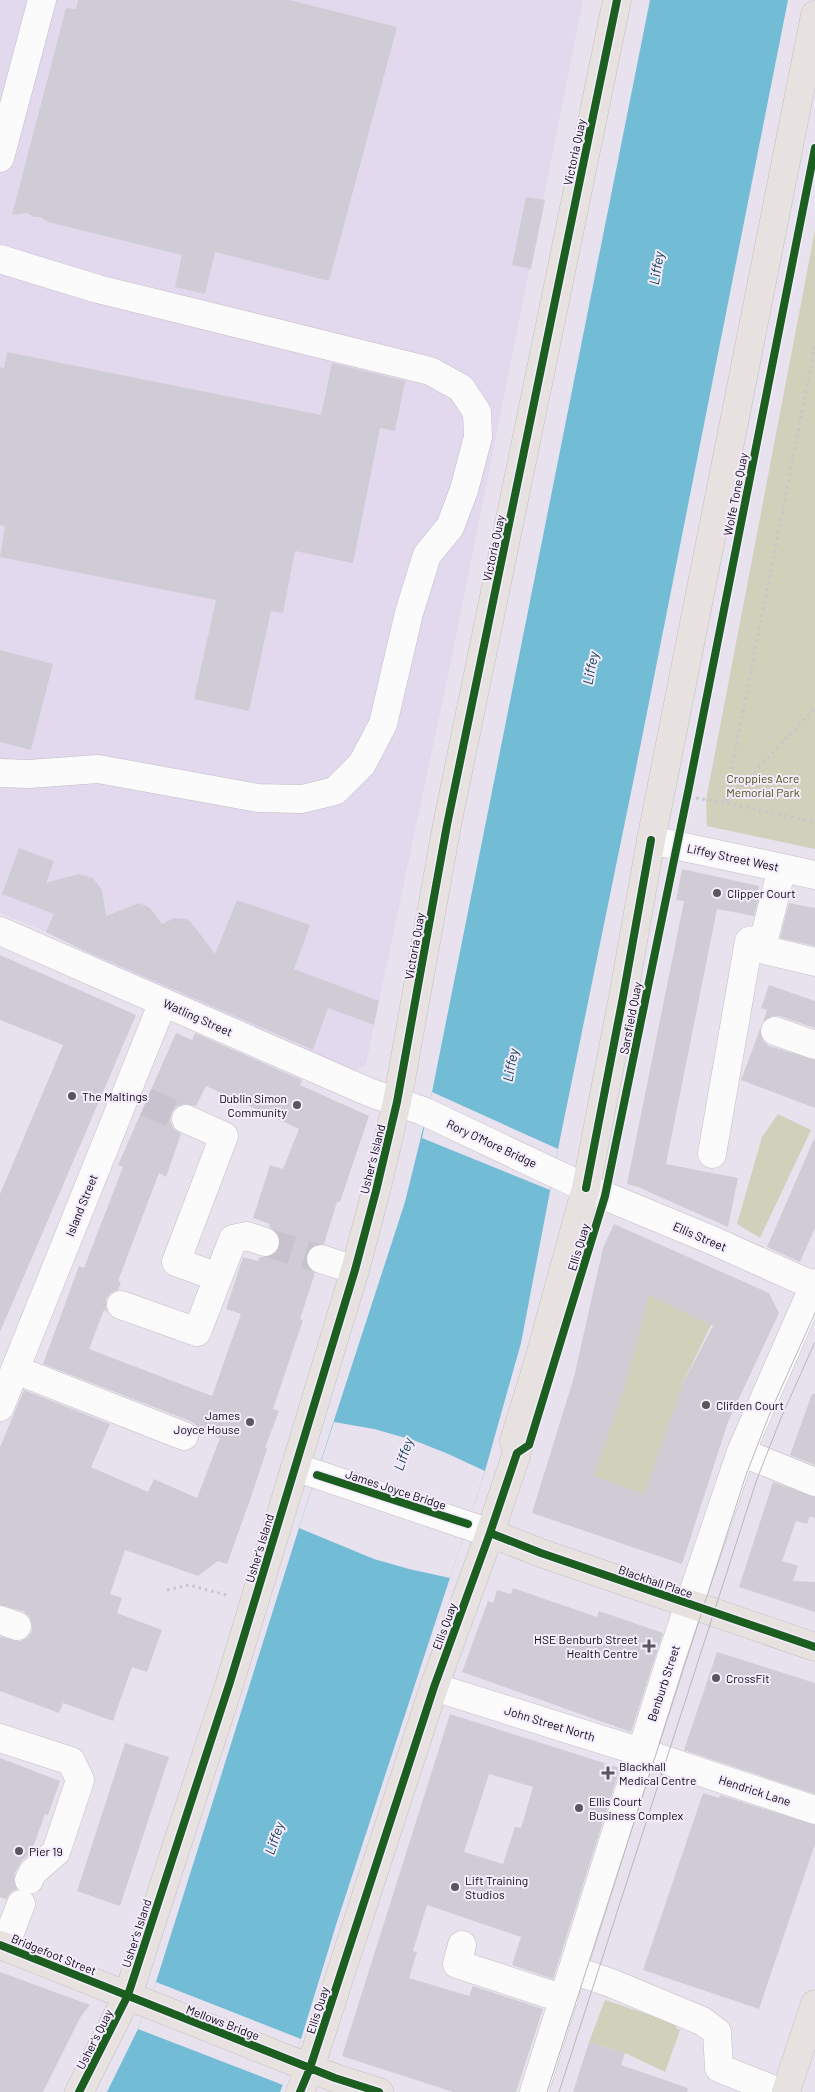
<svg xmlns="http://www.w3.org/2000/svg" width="815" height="2092" viewBox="0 0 815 2092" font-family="Barlow,sans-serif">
	<rect width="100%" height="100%" fill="#e8e2ee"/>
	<!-- built -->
	<path fill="#e3d9ee" d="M 0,0 L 583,0 L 455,642 L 374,1025 L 366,1065 L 355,1071 L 274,1034 L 195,1005 L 37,928 L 0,913 Z"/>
	<!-- green -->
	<path fill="#d1d1bb" d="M 815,230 L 815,849 L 707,826 L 706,800 Z
		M 778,1114 L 811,1130 L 760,1238 L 737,1224 L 762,1137 Z
		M 654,1273 L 722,1302 L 683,1383 L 647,1495 L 590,1487 Z
		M 605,2000 L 677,2024 L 676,2028 L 680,2030 L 665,2072 L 625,2053 L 589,2042 Z"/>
	<!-- water -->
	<path fill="#73bcd6" d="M 650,0 L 788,0 L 636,768 L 560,1139 L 521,1343 L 485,1471 L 336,1925 L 301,2039 L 280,2092 L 107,2092 L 138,2029 L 156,1982 L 299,1528 L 405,1202 L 432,1092 Z"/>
	<!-- pier -->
	<path fill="#e8e2ee" d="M 432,1092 L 558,1149 L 550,1190 L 422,1138 Z
		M 334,1422 L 374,1429 L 413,1440 L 446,1453 L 485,1471 L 450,1578 L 409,1569 L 374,1559 L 299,1528 Z
		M 156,1982 L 301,2039 L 283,2085 L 138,2029 Z"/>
	<!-- building -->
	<path fill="#d0ccd5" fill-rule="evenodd" d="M 78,0 L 290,0 L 397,27 L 329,281 L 215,252 L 205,294 L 175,287 L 182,255 L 48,222 L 40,217 L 34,217 L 27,213 L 12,215 L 66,8 L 76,9 Z
		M 526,197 L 545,200 L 531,269 L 512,265 Z
		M 7,352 L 321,415 L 332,363 L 405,381 L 395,431 L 380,428 L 353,563 L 295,551 L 283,613 L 271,611 L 249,711 L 194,699 L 216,600 L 0,557 L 5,526 L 0,525 L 0,367 L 4,368 Z
		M 0,650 L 53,664 L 31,750 L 0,742 Z
		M 19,848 L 54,861 L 46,883 L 78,874 L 93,878 L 102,890 L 106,916 L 139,903 L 150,908 L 162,924 L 174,918 L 186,919 L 191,922 L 215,954 L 237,900 L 310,925 L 294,969 L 379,1001 L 374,1025 L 328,1008 L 313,1050 L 83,950 L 46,932 L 54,914 L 2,894 Z
		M 682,869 L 759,886 L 757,896 L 759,897 L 754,916 L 717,909 L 666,1164 L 738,1178 L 728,1227 L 638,1187 L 627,1184 L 684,901 L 676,900 Z
		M 789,903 L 815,908 L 815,946 L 780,938 Z
		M 0,955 L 136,1015 L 0,1332 L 0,1194 L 63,1045 L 0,1020 Z
		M 769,985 L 815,1001 L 815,1028 L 780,1016 L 772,1016 L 763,1022 L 767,1010 L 761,1008 Z
		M 760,1029 L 763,1041 L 769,1046 L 815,1060 L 815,1108 L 741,1080 Z
		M 176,1033 L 192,1040 L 195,1033 L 302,1080 L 300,1085 L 369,1116 L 340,1202 L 337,1202 L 324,1244 L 317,1244 L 311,1247 L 306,1255 L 306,1263 L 309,1269 L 315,1273 L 300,1319 L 303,1320 L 273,1409 L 279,1411 L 265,1448 L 267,1449 L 250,1500 L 227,1564 L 218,1561 L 198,1576 L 125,1550 L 110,1594 L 122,1598 L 117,1613 L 162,1630 L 147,1672 L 132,1667 L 113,1721 L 63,1703 L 59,1713 L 0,1691 L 0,1637 L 20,1641 L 27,1638 L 32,1631 L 32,1624 L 29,1616 L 23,1611 L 0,1605 L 0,1447 L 24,1390 L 110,1424 L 91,1467 L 148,1492 L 154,1479 L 197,1498 L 220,1438 L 198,1430 L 196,1425 L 190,1421 L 43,1364 L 79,1266 L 84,1268 L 123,1167 L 118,1165 ZM 206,1086 L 299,1129 L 283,1169 L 270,1165 L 253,1218 L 270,1224 L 269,1227 L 276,1231 L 280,1238 L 280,1246 L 275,1254 L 268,1257 L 260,1257 L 258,1261 L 243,1257 L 226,1309 L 241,1314 L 212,1396 L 89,1349 L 104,1310 L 107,1312 L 106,1307 L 106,1299 L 111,1293 L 118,1290 L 121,1282 L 118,1281 L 159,1173 L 166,1177 L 181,1134 L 173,1128 L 170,1120 L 172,1112 L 176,1107 L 184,1104 L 196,1106 Z
		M 815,1137 L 815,1228 L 800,1262 L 767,1247 Z
		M 614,1224 L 769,1293 L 779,1313 L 728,1422 L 682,1564 L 532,1513 L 574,1377 L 603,1248 ZM 649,1295 L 713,1326 L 683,1383 L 644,1494 L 594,1476 L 625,1387 Z
		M 812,1394 L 815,1394 L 815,1465 L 790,1455 Z
		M 773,1482 L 815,1497 L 815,1518 L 810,1516 L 807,1524 L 796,1521 L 782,1561 L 798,1566 L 793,1581 L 815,1582 L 815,1612 L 739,1587 Z
		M 513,1588 L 597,1617 L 599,1611 L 663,1633 L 631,1732 L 462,1672 L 488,1601 L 493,1603 L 497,1590 L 511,1594 Z
		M 717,1652 L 815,1683 L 815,1794 L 684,1750 Z
		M 450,1714 L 620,1768 L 553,1979 L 512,1965 L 521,1937 L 427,1905 L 413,1951 L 417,1952 L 409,1978 L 469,1996 L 473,1986 L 543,2009 L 516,2092 L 453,2092 L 342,2056 ZM 489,1774 L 533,1787 L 521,1828 L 515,1827 L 503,1864 L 464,1852 Z
		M 125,1743 L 169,1757 L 120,1906 L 77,1891 Z
		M 0,1758 L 60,1781 L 48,1815 L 45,1814 L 31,1853 L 22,1860 L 15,1873 L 14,1881 L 17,1889 L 11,1892 L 6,1899 L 0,1897 Z
		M 703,1793 L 719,1798 L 720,1795 L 815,1825 L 815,1844 L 759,2009 L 643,1970 Z
		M 0,1972 L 90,2005 L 81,2016 L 43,2092 L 0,2092 Z
		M 589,2042 L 625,2053 L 621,2065 L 688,2088 L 687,2092 L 573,2092 Z"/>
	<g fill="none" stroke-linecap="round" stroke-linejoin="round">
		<!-- minor-tunnel -->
		<path stroke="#c7c2cd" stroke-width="28" stroke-dasharray="28 14" stroke-linecap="butt" d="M 146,1102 L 186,1119
			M 265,1242 L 321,1259"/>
		<defs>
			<path id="minor" d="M 0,158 L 42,0
				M 0,259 L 98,289 L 430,371 L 461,388 L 477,412 L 478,437 L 464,490 L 450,527 L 427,555 L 409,613 L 383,724 L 362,764 L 335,791 L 302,799 L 258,798 L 98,769 L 29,774 L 0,773
				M 651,840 L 815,875
				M 0,931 L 371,1093 L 423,1111 L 586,1188 L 714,1241 L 814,1286
				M 748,946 L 815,962
				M 775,1031 L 815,1045
				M 186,1119 L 224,1136 L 176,1262 L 218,1277
				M 712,1154 L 749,941 L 764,939 L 782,868
				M 321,1259 L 355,1270
				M 121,1305 L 197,1332 L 233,1239 L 247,1236 L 265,1242
				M 16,1370 L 184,1436
				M 0,1407 L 163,1002
				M 741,1452 L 815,1482
				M 295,1467 L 490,1533
				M 0,1620 L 17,1626
				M 434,1687 L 641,1752 L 815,1810
				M 0,1738 L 71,1761 L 80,1780 L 56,1852 L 33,1872 L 29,1880
				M 462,1945 L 457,1964 L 564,1999
				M 5,1946 L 21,1904
				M 573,1970 L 611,1983 L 702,2021 L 717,2032 L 719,2068 L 779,2092
				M 534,2092 L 671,1658 L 741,1452 L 815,1283"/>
			<path id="major" d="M 490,1533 L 541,1553 L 815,1647
				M 0,1945 L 335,2078 L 379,2092
				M 79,2092 L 128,1995 L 230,1682 L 355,1270 L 376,1191 L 397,1102 L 447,825 L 617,0
				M 300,2092 L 310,2068 L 434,1687 L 490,1533 L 517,1453 L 514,1441 L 538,1363 L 586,1188 L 623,997 L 651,840 L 815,15
				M 786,2092 L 815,2004"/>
		</defs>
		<!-- minor casing -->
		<use href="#minor" stroke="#c2bdc6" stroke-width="29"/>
		<!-- major casing -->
		<use href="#major" stroke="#c2bfc4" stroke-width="29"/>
		<!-- path -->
		<path stroke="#c8c6ca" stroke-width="3" stroke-dasharray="2.5 4" stroke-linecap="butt" d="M 815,346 L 725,803 L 815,822
			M 696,798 L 725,803 L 815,708
			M 167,1590 L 189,1585 L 230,1596"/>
		<!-- minor -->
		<use href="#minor" stroke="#fcfbfc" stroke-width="28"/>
		<!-- major -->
		<use href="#major" stroke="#e7e2df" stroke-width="28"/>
		<!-- tram -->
		<path stroke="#b8b7ba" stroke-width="1" d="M 547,2092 L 746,1475 L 770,1413 L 815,1313
			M 559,2092 L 757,1479 L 781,1418 L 815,1342"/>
		<defs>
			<path id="cycleway" d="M 586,1188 L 623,997 L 651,840
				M 317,1475 L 468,1524
				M 490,1533 L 541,1553 L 815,1647
				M 0,1945 L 335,2078 L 379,2092
				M 79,2092 L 128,1995 L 230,1682 L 355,1270 L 376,1191 L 397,1102 L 447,825 L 617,0
				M 300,2092 L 310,2068 L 434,1687 L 490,1533 L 517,1453 L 529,1445 L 605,1196 L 689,787 L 815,148"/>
		</defs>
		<!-- cycleway casing -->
		<use href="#cycleway" stroke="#f4ebfd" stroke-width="11"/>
		<!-- cycleway -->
		<use href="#cycleway" stroke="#1b5e20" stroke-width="8"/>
	</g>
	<!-- markers -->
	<g fill="#5a565e" stroke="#f4ebfd" stroke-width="2">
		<circle cx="717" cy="893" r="5"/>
		<circle cx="72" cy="1096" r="5"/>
		<circle cx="297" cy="1105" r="5"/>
		<circle cx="706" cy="1405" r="5"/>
		<circle cx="250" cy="1422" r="5"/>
		<path d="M646.5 1638.5h5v5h5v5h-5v5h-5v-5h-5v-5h5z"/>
		<circle cx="716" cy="1678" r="5"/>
		<path d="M605.5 1765.5h5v5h5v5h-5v5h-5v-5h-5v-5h5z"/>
		<circle cx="579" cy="1808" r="5"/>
		<circle cx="19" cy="1851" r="5"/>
		<circle cx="455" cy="1887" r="5"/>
	</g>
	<g text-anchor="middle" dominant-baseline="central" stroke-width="4" stroke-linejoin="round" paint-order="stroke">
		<!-- street labels -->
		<g font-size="12" fill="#0d0a11" stroke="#f4ebfd">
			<text transform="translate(574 152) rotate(-78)">Victoria Quay</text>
			<text transform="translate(735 494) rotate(-79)">Wolfe Tone Quay</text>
			<text transform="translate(493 548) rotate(-78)">Victoria Quay</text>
			<text transform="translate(733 857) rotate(12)">Liffey Street West</text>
			<text transform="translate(414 946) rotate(-80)">Victoria Quay</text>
			<text transform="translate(198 1017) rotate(24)">Watling Street</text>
			<text transform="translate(630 1018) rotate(-79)">Sarsfield Quay</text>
			<text transform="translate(492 1143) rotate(25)">Rory O'More Bridge</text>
			<text transform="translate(372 1159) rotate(-76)">Usher's Island</text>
			<text transform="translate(81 1205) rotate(-68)">Island Street</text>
			<text transform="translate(700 1236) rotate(23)">Ellis Street</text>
			<text transform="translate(578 1247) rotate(-73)">Ellis Quay</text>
			<text transform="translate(396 1489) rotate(18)">James Joyce Bridge</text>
			<text transform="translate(259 1548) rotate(-73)">Usher's Island</text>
			<text transform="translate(656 1581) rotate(19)">Blackhall Place</text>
			<text transform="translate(444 1626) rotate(-70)">Ellis Quay</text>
			<text transform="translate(663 1683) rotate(-72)">Benburb Street</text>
			<text transform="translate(550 1723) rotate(17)">John Street North</text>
			<text transform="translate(755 1790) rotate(18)">Hendrick Lane</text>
			<text transform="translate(136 1933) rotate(-72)">Usher's Island</text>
			<text transform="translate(54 1954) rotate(22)">Bridgefoot Street</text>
			<text transform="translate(317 2010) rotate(-72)">Ellis Quay</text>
			<text transform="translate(223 2022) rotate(21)">Mellows Bridge</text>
			<text transform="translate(94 2039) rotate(-63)">Usher's Quay</text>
		</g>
		<!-- park labels -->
		<g font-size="12" fill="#4e5114" stroke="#f4ebfd">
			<text x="763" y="778">Croppies Acre<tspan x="763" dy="14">Memorial Park</tspan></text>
		</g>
		<!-- poi labels -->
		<g font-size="12" fill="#0d0a11" stroke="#f4ebfd" text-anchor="start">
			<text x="727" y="893">Clipper Court</text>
			<text x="82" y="1096">The Maltings</text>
			<text x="287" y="1098" text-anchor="end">Dublin Simon<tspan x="287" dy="14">Community</tspan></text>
			<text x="716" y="1405">Clifden Court</text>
			<text x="240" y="1415" text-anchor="end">James<tspan x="240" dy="14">Joyce House</tspan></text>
			<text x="638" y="1639" text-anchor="end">HSE Benburb Street<tspan x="638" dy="14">Health Centre</tspan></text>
			<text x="726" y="1678">CrossFit</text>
			<text x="619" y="1766">Blackhall<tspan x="619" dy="14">Medical Centre</tspan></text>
			<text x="589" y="1801">Ellis Court<tspan x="589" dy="14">Business Complex</tspan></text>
			<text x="29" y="1851">Pier 19</text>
			<text x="465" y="1880">Lift Training<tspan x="465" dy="14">Studios</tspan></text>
		</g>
		<!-- water labels -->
		<g font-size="14" font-style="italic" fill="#103f4d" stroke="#f4ebfd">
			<text transform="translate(656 268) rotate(-81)">Liffey</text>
			<text transform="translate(590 668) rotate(-79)">Liffey</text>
			<text transform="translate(510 1065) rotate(-79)">Liffey</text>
			<text transform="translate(403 1454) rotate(-71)">Liffey</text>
			<text transform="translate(274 1838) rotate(-71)">Liffey</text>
		</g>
	</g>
</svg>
